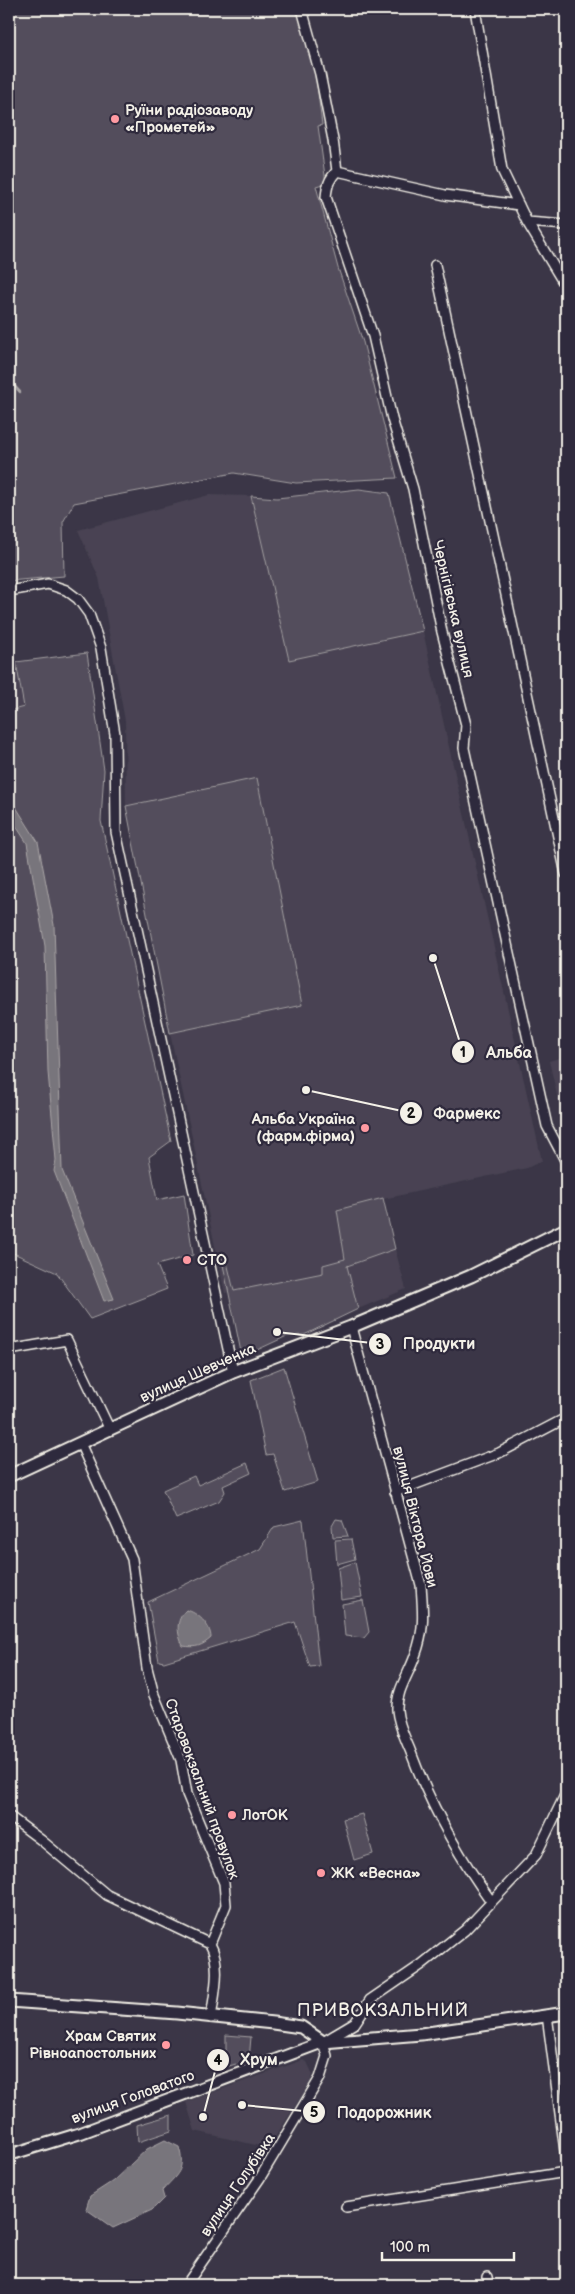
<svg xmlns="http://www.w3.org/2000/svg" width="575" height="2294" viewBox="0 0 575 2294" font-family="'Balsamiq Sans',sans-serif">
	<rect width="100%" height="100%" fill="#3b3647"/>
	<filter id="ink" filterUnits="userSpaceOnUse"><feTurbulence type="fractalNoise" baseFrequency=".02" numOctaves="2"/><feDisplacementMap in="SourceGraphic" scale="10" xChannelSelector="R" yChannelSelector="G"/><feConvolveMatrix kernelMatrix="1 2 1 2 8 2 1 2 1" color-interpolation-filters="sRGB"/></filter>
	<g filter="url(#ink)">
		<!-- built -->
		<path fill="#484352" d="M 209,495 L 251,496 L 289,660 L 423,631 L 542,1161 L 527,1168 L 337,1209 L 345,1259 L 324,1265 L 323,1273 L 225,1293 L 170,1033 L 302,1005 L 257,778 L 126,806 L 125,721 L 99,578 L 78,530 Z
			M 9,619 L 24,707 L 9,711 Z
			M 566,1056 L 566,1128 L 565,1129 L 549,1061 Z
			M 395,1249 L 406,1289 L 358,1309 L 346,1266 Z
			M 303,2060 L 307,2062 L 313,2075 L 310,2083 L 268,2148 L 195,2131 L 186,2102 Z"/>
		<!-- green -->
		<path fill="#534e5c" stroke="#a4a0a2" d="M 9,9 L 299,9 L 315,69 L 322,125 L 318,126 L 326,183 L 316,186 L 338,268 L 363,342 L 397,478 L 296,483 L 234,473 L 74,503 L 63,522 L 64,576 L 9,581 Z
			M 359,489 L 389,493 L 423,631 L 289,660 L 251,496 L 277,498 Z
			M 87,653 L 104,770 L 101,821 L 171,1141 L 149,1157 L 157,1200 L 184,1194 L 193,1255 L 157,1265 L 167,1289 L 90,1319 L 57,1273 L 9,1251 L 9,711 L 24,707 L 16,662 Z
			M 257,778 L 302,1005 L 170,1033 L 126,806 Z
			M 383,1198 L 395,1249 L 347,1266 L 358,1309 L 304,1335 L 287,1336 L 242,1357 L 221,1255 L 225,1254 L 234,1291 L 323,1273 L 323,1265 L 345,1259 L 337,1210 Z
			M 284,1367 L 318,1482 L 285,1492 L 273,1454 L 266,1455 L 251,1380 Z
			M 247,1463 L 251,1473 L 223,1486 L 225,1492 L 219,1501 L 176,1519 L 163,1490 L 194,1476 L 198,1485 Z
			M 336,1519 L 342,1520 L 348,1536 L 333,1537 L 332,1526 Z
			M 303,1520 L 319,1666 L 310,1667 L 295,1622 L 164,1662 L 159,1661 L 148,1602 L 260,1549 L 274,1527 Z
			M 351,1539 L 355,1559 L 337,1564 L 335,1540 Z
			M 355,1562 L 362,1597 L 341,1600 L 338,1568 Z
			M 363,1600 L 369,1632 L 364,1638 L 345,1636 L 342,1604 Z
			M 362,1814 L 373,1854 L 354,1860 L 343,1819 Z
			M 226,2035 L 251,2037 L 249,2060 L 226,2067 Z
			M 171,2115 L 171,2131 L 138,2142 L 137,2125 Z"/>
		<!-- water -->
		<path fill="#78747b" stroke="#aaa6a7" d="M 9,806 L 16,807 L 38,842 L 54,925 L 62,1170 L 114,1299 L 104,1301 L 54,1171 L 56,1160 L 48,1072 L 45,946 L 27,843 L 16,826 L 9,822 Z
			M 186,1610 C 197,1612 211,1625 211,1638 C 202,1646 196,1648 183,1646 C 177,1633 175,1621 186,1610 Z
			M 165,2140 L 179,2147 C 186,2171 177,2174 162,2191 L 164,2198 L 152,2210 L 113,2228 L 86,2209 L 90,2196 L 113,2181 L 147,2149 Z"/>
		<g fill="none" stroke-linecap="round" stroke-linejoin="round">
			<!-- stream -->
			<path stroke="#aaa6a7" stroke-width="2.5" d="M 9,380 L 20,392"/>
			<defs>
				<path id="minor" d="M 302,9 L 320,74 L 333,140 L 337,171
					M 475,9 L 502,170 L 527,222 L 566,287
					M 337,171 C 329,179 327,186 326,197 L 373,336 L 392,419 L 413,489 L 442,632 L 466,725 L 464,748 L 547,1126 L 566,1162
					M 337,171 L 445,195 L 519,205
					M 527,222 L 566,225
					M 435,265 L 566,874
					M 9,591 L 48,584 L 66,590 L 78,599 L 89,614 L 101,648 L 115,734 L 116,832 L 233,1372
					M 351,1327 L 421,1585 C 423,1612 425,1630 415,1656 C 409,1674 396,1691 397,1710 C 398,1724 405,1738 410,1750 C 430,1804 457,1854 491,1901
					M 9,1350 L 67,1340 L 110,1430
					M 80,1443 L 132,1559 L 147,1668 L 154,1695 L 181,1760 L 187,1794 L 224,1883 L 226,1905 L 210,1944
					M 395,1492 L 499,1453 L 566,1418
					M 9,1816 L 41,1840 L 107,1895 L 210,1944 C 222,1965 214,1995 211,2018
					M 547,2015 L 566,2159
					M 346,2207 L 566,2172
					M 487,2277 L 488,2285
					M 186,2285 L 260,2178 L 320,2078 L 327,2056 L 323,2042 L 355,2023 L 370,2000 L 421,1965 L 465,1930 L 536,1855 L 566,1793"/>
				<path id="tertiary" d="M 9,2155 L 81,2133 L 323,2042"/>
				<path id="secondary" d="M 9,1476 L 233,1372 L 351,1327 L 471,1276 L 566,1229
					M 9,2001 L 177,2013 L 273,2023 L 301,2027 L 323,2042 L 421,2034 L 566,2013"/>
			</defs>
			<!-- minor casing -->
			<use href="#minor" stroke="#f4f1e8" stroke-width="12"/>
			<!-- tertiary casing -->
			<use href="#tertiary" stroke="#f4f1e8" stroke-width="14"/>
			<!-- secondary casing -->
			<use href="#secondary" stroke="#f4f1e8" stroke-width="15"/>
			<!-- minor -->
			<use href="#minor" stroke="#2f2a3d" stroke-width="9"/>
			<!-- tertiary -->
			<use href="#tertiary" stroke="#2f2a3d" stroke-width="10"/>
			<!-- secondary -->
			<use href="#secondary" stroke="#2f2a3d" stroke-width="11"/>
		</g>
	</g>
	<!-- markers -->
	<g fill="#ff9aa2" stroke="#2f2a3d" stroke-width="2">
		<circle cx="115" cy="119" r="5"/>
		<circle cx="365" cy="1128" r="5"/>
		<circle cx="187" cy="1260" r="5"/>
		<circle cx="232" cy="1815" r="5"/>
		<circle cx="321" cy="1873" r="5"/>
		<circle cx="166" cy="2045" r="5"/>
	</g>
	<g text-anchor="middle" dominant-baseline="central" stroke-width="4.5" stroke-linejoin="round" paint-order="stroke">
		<!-- poi labels -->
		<g font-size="15" font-weight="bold" fill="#f4f1e8" stroke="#2f2a3d" text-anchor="start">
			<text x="125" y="110">Руїни радіозаводу<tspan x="125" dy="17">«Прометей»</tspan></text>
			<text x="355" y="1119" text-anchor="end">Альба Україна<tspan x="355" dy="17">(фарм.фірма)</tspan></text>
			<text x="197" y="1260">СТО</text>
			<text x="242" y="1815">ЛотОК</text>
			<text x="331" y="1873">ЖК «Весна»</text>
			<text x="156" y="2036" text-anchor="end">Храм Святих<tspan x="156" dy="17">Рівноапостольних</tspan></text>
		</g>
		<!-- street labels -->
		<g font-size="15" fill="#f4f1e8" stroke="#2f2a3d">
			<text transform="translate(453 609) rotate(77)">Чернігівська вулиця</text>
			<text transform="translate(198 1373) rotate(-24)">вулиця Шевченка</text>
			<text transform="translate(415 1517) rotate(76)">вулиця Віктора Йови</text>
			<text transform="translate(202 1789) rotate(70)">Старовокзальний провулок</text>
			<text transform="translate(133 2097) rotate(-20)">вулиця Головатого</text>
			<text transform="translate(238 2185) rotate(-56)">вулиця Голубівка</text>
		</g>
		<!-- quarter labels -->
		<g font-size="18" letter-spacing="1" fill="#f4f1e8" stroke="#2f2a3d">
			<text x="383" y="2010">ПРИВОКЗАЛЬНИЙ</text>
		</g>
	</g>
	<!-- callouts -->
	<path fill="none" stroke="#f4f1e8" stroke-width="2" d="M433 958L463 1052M306 1090L411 1113M277 1332L380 1344M203 2117L218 2060M242 2105L314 2112"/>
	<g fill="#f4f1e8" stroke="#2f2a3d" stroke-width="2">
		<circle cx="433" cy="958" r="5"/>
		<circle cx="306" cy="1090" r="5"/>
		<circle cx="277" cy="1332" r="5"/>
		<circle cx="203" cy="2117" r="5"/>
		<circle cx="242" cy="2105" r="5"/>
		<circle cx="463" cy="1052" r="12"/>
		<circle cx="411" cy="1113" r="12"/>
		<circle cx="380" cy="1344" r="12"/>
		<circle cx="218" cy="2060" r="12"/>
		<circle cx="314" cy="2112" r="12"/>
	</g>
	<g font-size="15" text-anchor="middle" font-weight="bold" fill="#111">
		<text x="463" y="1057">1</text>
		<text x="411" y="1118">2</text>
		<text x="380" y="1349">3</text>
		<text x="218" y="2065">4</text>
		<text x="314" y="2117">5</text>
	</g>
	<g font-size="16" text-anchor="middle" font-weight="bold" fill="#f4f1e8" stroke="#2f2a3d" stroke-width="4.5" stroke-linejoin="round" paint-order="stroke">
		<text x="509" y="1058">Альба</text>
		<text x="467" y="1119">Фармекс</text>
		<text x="439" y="1349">Продукти</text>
		<text x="259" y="2065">Хрум</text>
		<text x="384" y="2118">Подорожник</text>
	</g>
	<!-- margin -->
	<rect width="575" height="2294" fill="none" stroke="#2f2a3d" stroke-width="30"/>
	<rect x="15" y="15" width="545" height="2264" fill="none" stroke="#f4f1e8" stroke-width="2" filter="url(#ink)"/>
	<!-- scale -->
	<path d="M382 2252v8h132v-8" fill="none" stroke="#f4f1e8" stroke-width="2.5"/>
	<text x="390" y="2252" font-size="15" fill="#f4f1e8" stroke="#2f2a3d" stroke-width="4" paint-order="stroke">100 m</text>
</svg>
